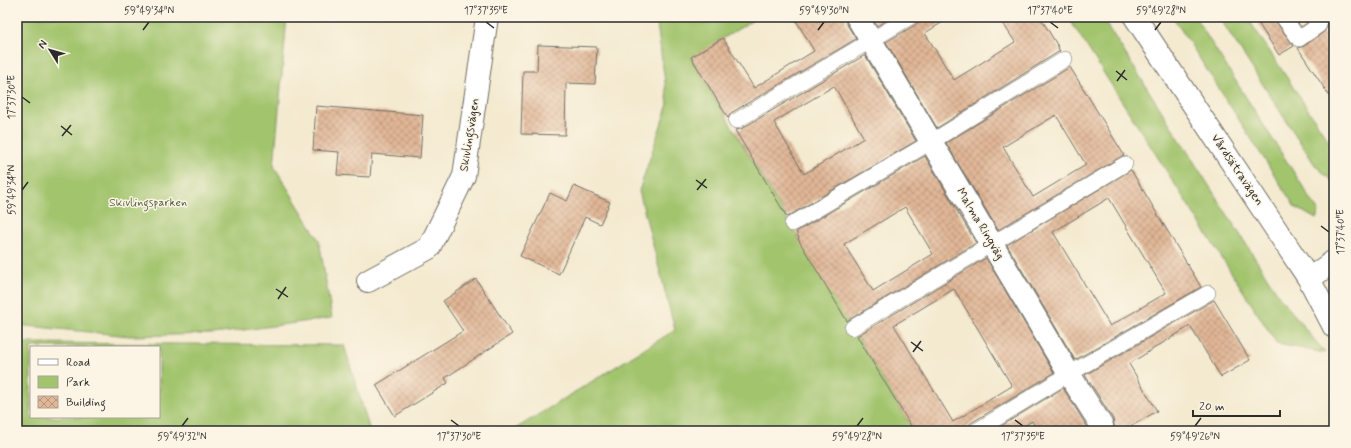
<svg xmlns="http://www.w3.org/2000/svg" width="1351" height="448" viewBox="0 0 1351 448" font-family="Mynerve,sans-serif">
	<defs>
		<pattern id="building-cross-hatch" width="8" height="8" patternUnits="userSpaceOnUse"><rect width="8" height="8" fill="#e1b797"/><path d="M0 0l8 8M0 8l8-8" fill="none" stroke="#b7957b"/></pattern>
	</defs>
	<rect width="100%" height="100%" fill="#fcf5e5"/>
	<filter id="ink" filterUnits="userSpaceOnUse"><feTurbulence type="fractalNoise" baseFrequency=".025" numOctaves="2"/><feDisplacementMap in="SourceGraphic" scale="8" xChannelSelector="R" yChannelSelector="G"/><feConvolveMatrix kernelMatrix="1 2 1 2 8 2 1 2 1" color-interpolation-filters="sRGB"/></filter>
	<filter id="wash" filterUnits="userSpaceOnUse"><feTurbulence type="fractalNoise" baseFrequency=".012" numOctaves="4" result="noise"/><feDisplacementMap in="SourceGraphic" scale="16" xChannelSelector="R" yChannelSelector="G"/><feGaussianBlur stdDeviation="0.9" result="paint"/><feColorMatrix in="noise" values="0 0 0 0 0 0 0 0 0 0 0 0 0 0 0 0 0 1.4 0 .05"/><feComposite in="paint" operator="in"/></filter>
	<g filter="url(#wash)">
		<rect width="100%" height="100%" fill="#f4ead0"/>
		<!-- green -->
		<path fill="#a2c46d" stroke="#66784c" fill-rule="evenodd" d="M 17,17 L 287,17 L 274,166 L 319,240 L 332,318 L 214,334 L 130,336 L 17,325 Z
			M 656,17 L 758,17 L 691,58 L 914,431 L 512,431 L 675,330 L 639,191 L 668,104 Z
			M 1068,17 L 1102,17 L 1279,296 L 1325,353 L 1277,344 Z
			M 1173,17 L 1195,17 L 1319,212 L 1316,219 L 1295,207 Z
			M 1219,17 L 1247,17 L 1334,149 L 1334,183 L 1315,165 Z
			M 17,343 L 344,345 L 370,431 L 17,431 ZM 31,347 L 159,347 L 159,417 L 31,417 Z"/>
		<g id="blocks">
			<!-- building -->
			<path fill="url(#building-cross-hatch)" fill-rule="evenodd" d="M 794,17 L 845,17 L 846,23 L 856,39 L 731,113 L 728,118 L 691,57 L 723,38 L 754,88 L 814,51 Z
				M 872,17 L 892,17 L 877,26 Z
				M 919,17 L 951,17 L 925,33 L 954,80 L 1015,42 L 999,17 L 1040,17 L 1059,48 L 1058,48 L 1060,51 L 937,128 L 886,42 L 915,25 L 918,22 Z
				M 1254,17 L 1274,17 L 1276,22 L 1294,46 L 1279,55 Z
				M 1294,17 L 1305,17 L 1307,23 L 1301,27 Z
				M 1325,17 L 1334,17 L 1334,103 L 1298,48 L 1304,46 L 1324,32 L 1328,25 Z
				M 538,45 L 597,47 L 595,84 L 566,83 L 565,135 L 521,134 L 523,71 L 537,71 Z
				M 865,55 L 916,141 L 787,217 L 735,130 L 741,129 ZM 834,86 L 864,138 L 804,174 L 774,122 Z
				M 1070,67 L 1124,155 L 998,230 L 946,143 ZM 1056,115 L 1086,165 L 1033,197 L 1003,147 Z
				M 316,106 L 423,115 L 420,158 L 372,154 L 370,177 L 337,175 L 339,152 L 313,150 Z
				M 925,156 L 976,243 L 847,321 L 798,239 L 799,238 L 796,232 ZM 905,207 L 933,254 L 873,291 L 844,244 Z
				M 1131,170 L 1201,287 L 1075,360 L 1007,245 ZM 1109,198 L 1166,293 L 1110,326 L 1053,232 Z
				M 574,186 L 610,202 L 600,224 L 585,217 L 559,274 L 520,256 L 550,193 L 567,201 Z
				M 986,258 L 1054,373 L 971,423 L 968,426 L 967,431 L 914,431 L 857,336 ZM 954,289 L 1012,386 L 953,422 L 894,325 Z
				M 476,279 L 512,334 L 445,378 L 448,383 L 395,416 L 376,385 L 463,331 L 443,301 Z
				M 1214,300 L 1250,360 L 1221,377 L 1190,326 L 1129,364 L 1157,411 L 1123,431 L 1115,431 L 1113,419 L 1085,375 Z
				M 1063,388 L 1090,431 L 1037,431 L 1032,421 L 1016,431 L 993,431 Z"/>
		</g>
	</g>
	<g filter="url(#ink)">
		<use href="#blocks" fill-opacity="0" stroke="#716e65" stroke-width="1"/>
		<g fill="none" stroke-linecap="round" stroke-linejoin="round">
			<defs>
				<path id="service" d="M 1283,17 L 1299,39 L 1319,25 L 1314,17
					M 736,121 L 910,17
					M 792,224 L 931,142 L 1065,59
					M 852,328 L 1125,164
					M 976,431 L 1069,374 L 1208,293"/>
				<path id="minor" d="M 857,17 L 1069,374 L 1102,426 L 1103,431
					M 1309,279 L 1334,261
					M 368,281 L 429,248 L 464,176 L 487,17"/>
				<path id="secondary" d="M 1135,17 L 1309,279 L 1334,327"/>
			</defs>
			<!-- service casing -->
			<use href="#service" stroke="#716e65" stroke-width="16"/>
			<!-- minor casing -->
			<use href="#minor" stroke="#716e65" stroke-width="24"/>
			<!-- secondary casing -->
			<use href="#secondary" stroke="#716e65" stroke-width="24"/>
			<!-- service -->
			<use href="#service" stroke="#fff" stroke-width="15"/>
			<!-- minor -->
			<use href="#minor" stroke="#fff" stroke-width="22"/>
			<!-- secondary -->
			<use href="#secondary" stroke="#fff" stroke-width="22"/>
		</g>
	</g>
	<!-- ticks -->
	<path fill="none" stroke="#2b2b2b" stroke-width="1.5" d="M 486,22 L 494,28M 1050,22 L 1058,28M 143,30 L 149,22M 818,30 L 824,22M 1155,30 L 1161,22M 1116,71 L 1127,80M 1117,81 L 1125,70M 22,97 L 30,103M 61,126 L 72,135M 62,136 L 71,125M 696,180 L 707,188M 22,190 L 28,182M 697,190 L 706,179M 1321,226 L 1329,232M 276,289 L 288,297M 278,299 L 286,287M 911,342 L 923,351M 913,352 L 921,341M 451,420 L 459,426M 1015,420 L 1023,426M 182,426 L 188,418M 857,426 L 863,418M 1195,426 L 1201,418"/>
	<g text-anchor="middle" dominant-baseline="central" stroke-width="3" stroke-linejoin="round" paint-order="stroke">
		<!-- street labels -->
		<g font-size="12" fill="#2b2b2b" stroke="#fcf5e5">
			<text transform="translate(470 135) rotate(-81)">Skivlingsvägen</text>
			<text transform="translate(1237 170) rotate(56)">Vårdsätravägen</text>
			<text transform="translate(980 224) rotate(59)">Malma Ringväg</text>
		</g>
		<!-- park labels -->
		<g font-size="12" fill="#4f593f" stroke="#fcf5e5">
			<text x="148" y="203">Skivlingsparken</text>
		</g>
	</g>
	<!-- margin -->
	<rect width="1351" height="448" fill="none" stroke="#fcf5e5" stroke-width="44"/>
	<!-- legend -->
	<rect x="30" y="346" width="130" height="72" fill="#fcf5e5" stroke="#a8a49b"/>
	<rect x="38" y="359" width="20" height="6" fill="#ffffff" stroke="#a8a49b"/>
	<text x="66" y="366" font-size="12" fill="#2b2b2b">Road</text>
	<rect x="38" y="376" width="20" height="12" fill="#a2c46d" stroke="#a8a49b"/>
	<text x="66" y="386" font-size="12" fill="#2b2b2b">Park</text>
	<rect x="38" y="396" width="20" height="12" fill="url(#building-cross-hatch)" stroke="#a8a49b"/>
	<text x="66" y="406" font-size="12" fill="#2b2b2b">Building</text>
	<!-- north arrow -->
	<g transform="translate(50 50) rotate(307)" stroke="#fcf5e5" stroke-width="3" paint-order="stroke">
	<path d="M0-3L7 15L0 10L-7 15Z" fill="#2b2b2b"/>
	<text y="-6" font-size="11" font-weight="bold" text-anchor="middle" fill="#2b2b2b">N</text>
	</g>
	<!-- scale -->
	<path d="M1193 410v6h87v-6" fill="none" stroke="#2b2b2b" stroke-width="2"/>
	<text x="1199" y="410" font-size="12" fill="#2b2b2b" stroke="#fcf5e5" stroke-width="3" paint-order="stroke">20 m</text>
	<rect x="22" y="22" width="1307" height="404" fill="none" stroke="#2b2b2b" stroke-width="1.5"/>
	<g font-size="10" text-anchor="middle" fill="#2b2b2b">
		<text x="149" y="14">59°49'34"N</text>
		<text x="486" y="14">17°37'35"E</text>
		<text x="824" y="14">59°49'30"N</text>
		<text x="1050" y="14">17°37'40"E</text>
		<text x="1161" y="14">59°49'28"N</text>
		<text transform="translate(11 97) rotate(-90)" y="4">17°37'30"E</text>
		<text transform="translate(11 190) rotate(-90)" y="4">59°49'34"N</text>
		<text transform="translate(1340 232) rotate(-90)" y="4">17°37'40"E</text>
		<text x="182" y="440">59°49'32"N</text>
		<text x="459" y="440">17°37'30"E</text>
		<text x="857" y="440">59°49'28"N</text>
		<text x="1023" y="440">17°37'35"E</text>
		<text x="1195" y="440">59°49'26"N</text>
	</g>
</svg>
